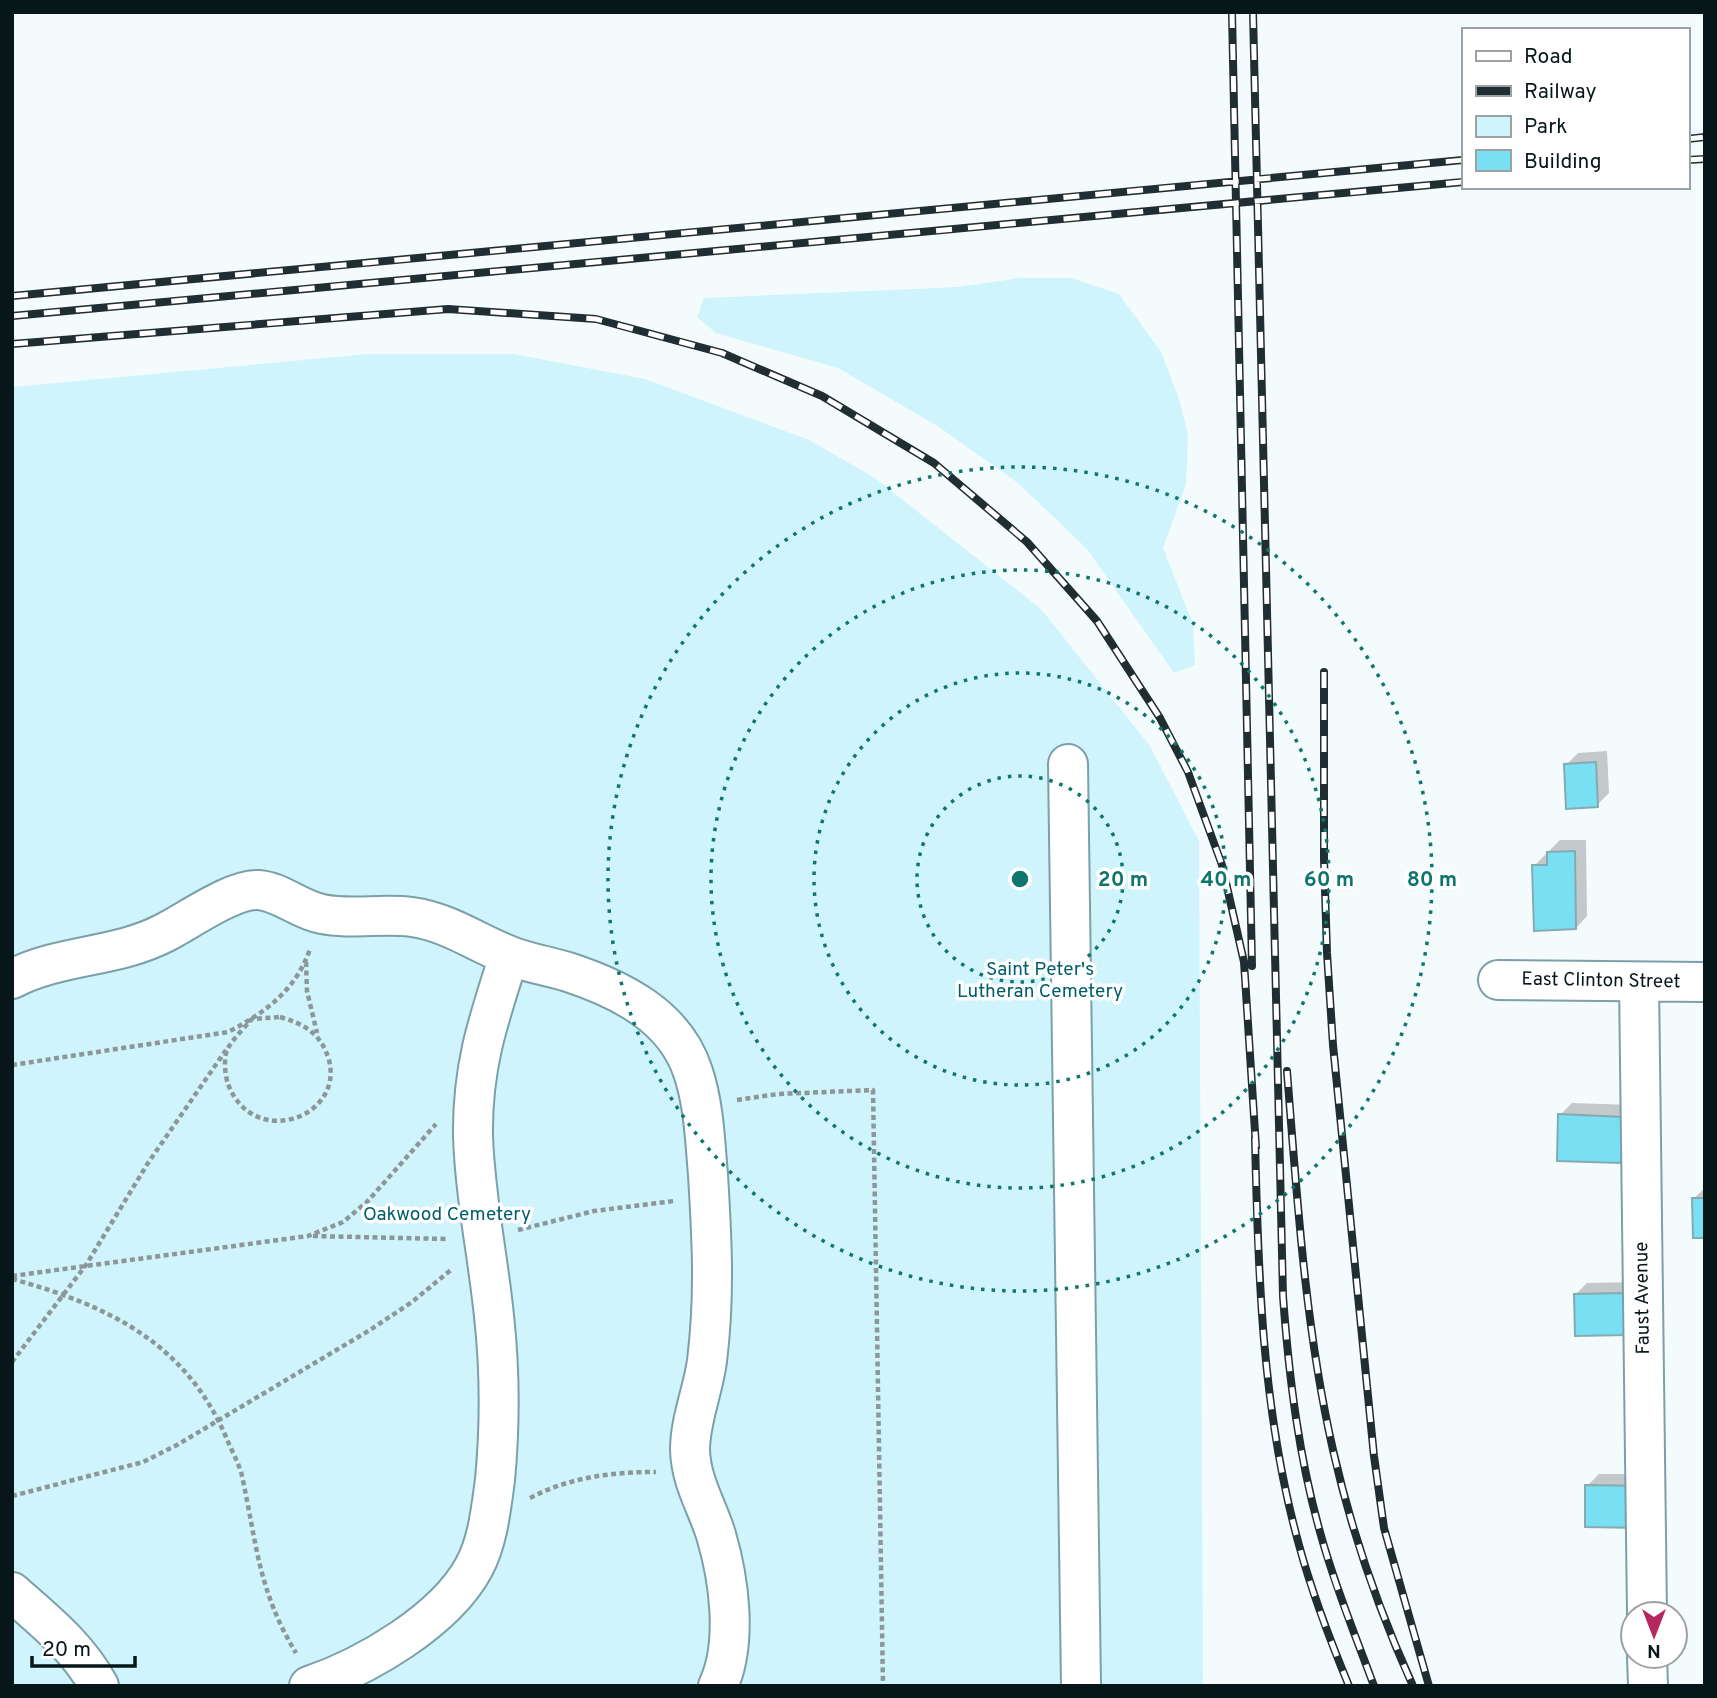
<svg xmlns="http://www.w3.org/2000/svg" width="1717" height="1698" viewBox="0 0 1717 1698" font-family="Overpass,sans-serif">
	<rect width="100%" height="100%" fill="#f4fbfd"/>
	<!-- green -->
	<path fill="#d0f4fc" d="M 1020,278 L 1071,278 L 1119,294 L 1161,352 L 1179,399 L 1188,435 L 1186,484 L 1163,548 L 1193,624 L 1195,665 L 1174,673 L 1087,549 L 1018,483 L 939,427 L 838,368 L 716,333 L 697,317 L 704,298 L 958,287 Z
		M 368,354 L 514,354 L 645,379 L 809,440 L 875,478 L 1041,609 L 1150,746 L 1199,841 L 1203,1686 L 12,1686 L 12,387 Z"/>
	<!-- shadow -->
	<path fill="#0003" d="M 1607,751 L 1609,793 L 1597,805 L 1566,765 L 1578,753 Z
		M 1560,840 L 1586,840 L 1587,916 L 1576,928 L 1534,866 Z
		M 1572,1103 L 1634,1105 L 1633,1149 L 1621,1161 L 1560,1115 Z
		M 1705,1188 L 1705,1236 L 1694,1198 Z
		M 1636,1282 L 1625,1333 L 1575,1295 L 1587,1283 Z
		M 1599,1474 L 1654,1474 L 1641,1526 L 1587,1486 Z"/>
	<!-- building -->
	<path fill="#79dff3" stroke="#85aab2" stroke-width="2" d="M 1596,762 L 1598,807 L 1566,809 L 1564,764 Z
		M 1575,851 L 1576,929 L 1534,931 L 1532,865 L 1547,865 L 1547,852 Z
		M 1558,1114 L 1623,1117 L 1621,1163 L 1557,1161 Z
		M 1692,1198 L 1705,1198 L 1705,1238 L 1693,1238 Z
		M 1625,1293 L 1626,1335 L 1575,1336 L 1574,1294 Z
		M 1585,1485 L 1643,1486 L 1642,1528 L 1585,1527 Z"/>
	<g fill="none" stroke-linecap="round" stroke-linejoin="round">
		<defs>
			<path id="minor" d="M 1068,764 L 1081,1686
				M 12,979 C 60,954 116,958 164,933 C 188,921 232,889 258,890 C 280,891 299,910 322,914 C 351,920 382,913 412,917 C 448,922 475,942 508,955 C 527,963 549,966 568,972 C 620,989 675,1016 693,1072 C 704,1105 705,1140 708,1175 C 712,1240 715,1296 707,1361 C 703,1391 690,1420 690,1450 C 691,1482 707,1506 716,1535 C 729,1579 738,1643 718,1686
				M 1498,980 L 1705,982
				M 1639,982 L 1647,1614
				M 12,1592 C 45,1621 78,1647 99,1686
				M 1647,1656 L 1648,1686
				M 309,1686 C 365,1667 445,1621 474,1567 C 488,1541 491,1509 495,1480 C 500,1426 500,1370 494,1316 C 488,1256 475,1197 473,1136 C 472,1067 488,1021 509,956"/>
		</defs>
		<!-- minor casing -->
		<use href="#minor" stroke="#7ba0a8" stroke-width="42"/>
		<!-- path -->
		<path stroke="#8c9799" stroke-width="4.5" stroke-dasharray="5 3.5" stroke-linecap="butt" d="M 306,962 L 307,991 L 317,1033
			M 280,1017 C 304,1024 321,1033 329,1060 C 344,1118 253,1150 228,1084 C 225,1075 223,1057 228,1048 C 234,1038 244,1028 252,1019 Z
			M 12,1065 L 228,1032 C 265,1013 296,990 310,949
			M 737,1100 L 778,1094 L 873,1090 L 883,1686
			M 518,1230 L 594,1211 L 674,1201
			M 313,1236 L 447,1239
			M 12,1276 L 308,1236 L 343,1222 L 367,1202 L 436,1124
			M 12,1279 C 107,1305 185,1342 226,1437 C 231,1450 239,1463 242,1476 C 257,1545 258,1590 296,1653
			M 12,1362 L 86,1265 L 148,1163 L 226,1050
			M 12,1496 L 143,1462 L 177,1445 L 370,1330 L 412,1302 L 452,1269
			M 530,1498 C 570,1477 612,1472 656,1472"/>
		<!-- minor -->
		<use href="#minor" stroke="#fff" stroke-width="38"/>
		<defs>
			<path id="rail" d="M 1232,12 L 1252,966
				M 1253,12 L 1283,1296 C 1289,1378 1299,1460 1322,1539 C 1336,1589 1356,1637 1374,1686
				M 1687,139 L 1705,137
				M 1687,160 L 1705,159
				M 12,296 L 1463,160
				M 12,316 L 1463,182
				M 12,344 L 448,309 L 596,319 L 722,353 L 822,396 L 934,463 L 1027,542 L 1097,621 L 1160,718 L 1188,772 L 1222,865 L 1244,962 L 1256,1147
				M 1324,672 L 1324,859 L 1327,953 L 1333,1045 L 1374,1456 L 1384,1528 L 1429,1686
				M 1287,1071 C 1297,1197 1305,1327 1333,1450 C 1351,1530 1379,1611 1413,1686
				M 1255,1138 C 1258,1275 1262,1412 1299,1545 C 1312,1593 1330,1640 1349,1686"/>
		</defs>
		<!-- rail casing -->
		<use href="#rail" stroke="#202e31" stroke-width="8"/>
		<!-- rail -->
		<use href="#rail" stroke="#fff" stroke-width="5" stroke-dasharray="16" stroke-linecap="butt"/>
	</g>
	<!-- distance rings -->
	<g fill="none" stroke="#0f766e" stroke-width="3.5" stroke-dasharray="3.5 7">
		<circle cx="1020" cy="879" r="103"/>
		<circle cx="1020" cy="879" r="206"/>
		<circle cx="1020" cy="879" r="309"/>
		<circle cx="1020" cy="879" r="412"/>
	</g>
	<g text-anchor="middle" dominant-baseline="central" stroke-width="7" stroke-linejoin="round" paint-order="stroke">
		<!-- park labels -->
		<g font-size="19" fill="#005e6c" stroke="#fff">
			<text x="1040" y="970">Saint Peter's<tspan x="1040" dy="22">Lutheran Cemetery</tspan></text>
			<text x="447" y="1215">Oakwood Cemetery</text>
		</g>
		<!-- street labels -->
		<g font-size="19" fill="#071619" stroke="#fff">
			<text transform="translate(1601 981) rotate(1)">East Clinton Street</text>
			<text transform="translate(1643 1298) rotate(-91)">Faust Avenue</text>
		</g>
	</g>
	<circle cx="1020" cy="879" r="10" fill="#0f766e" stroke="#fff" stroke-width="3.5"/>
	<g font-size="21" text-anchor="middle" font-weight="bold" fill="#0f766e" stroke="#fff" stroke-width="7" stroke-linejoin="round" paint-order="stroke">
		<text x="1123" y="886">20 m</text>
		<text x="1226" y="886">40 m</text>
		<text x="1329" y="886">60 m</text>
		<text x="1432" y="886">80 m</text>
	</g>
	<!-- border -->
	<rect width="1717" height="1698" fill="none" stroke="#071619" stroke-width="28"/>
	<!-- legend -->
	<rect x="1462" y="28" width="228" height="161" fill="#ffffff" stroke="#9ca2a3" stroke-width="2"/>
	<rect x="1476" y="51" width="35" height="10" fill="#ffffff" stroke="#9ca2a3" stroke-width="2"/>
	<text x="1524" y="63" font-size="21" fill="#071619">Road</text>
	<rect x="1476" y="86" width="35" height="10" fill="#202e31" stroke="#9ca2a3" stroke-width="2"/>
	<text x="1524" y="98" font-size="21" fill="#071619">Railway</text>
	<rect x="1476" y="116" width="35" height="21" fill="#d0f4fc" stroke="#9ca2a3" stroke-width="2"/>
	<text x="1524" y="133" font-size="21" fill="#071619">Park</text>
	<rect x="1476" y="150" width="35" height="21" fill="#79dff3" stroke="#9ca2a3" stroke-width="2"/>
	<text x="1524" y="168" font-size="21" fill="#071619">Building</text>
	<!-- north arrow -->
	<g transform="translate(1654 1635) rotate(180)"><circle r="33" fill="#ffffff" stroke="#9ca2a3" stroke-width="2"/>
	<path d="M0-5L12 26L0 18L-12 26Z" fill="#b42860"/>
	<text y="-10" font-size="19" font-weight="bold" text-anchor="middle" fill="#071619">N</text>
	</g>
	<!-- scale -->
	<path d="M32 1656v10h103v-10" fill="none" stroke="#071619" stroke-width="3.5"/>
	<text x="42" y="1656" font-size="21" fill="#071619" stroke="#ffffff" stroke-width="5" paint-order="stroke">20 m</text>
</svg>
